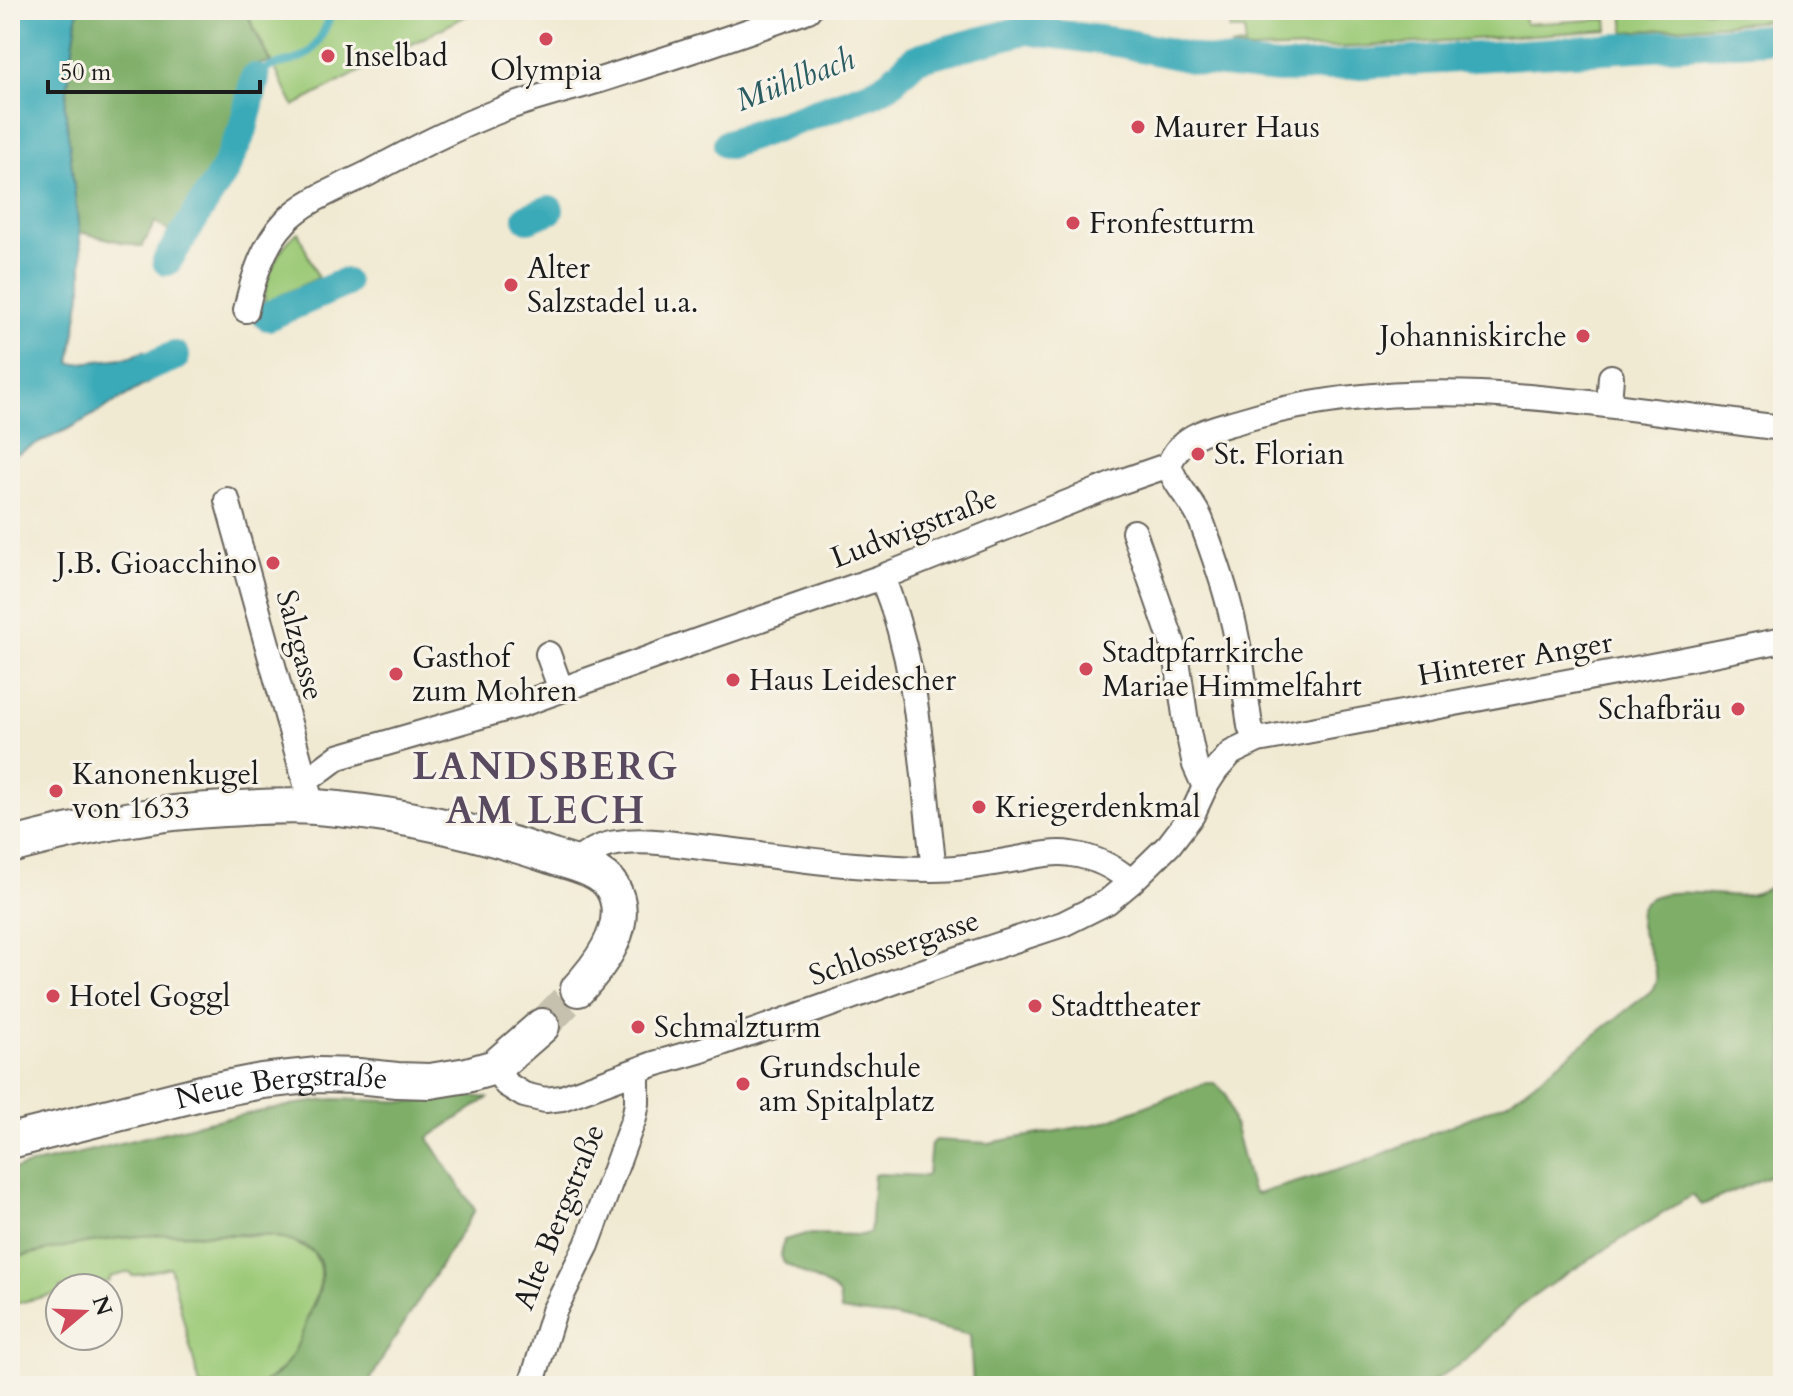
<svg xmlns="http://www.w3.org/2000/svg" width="1793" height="1396" viewBox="0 0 1793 1396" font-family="Cardo,serif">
	<rect width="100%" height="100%" fill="#f7f3e8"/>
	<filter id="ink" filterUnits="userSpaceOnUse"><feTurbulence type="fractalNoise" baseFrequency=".0125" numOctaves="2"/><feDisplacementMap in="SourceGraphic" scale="16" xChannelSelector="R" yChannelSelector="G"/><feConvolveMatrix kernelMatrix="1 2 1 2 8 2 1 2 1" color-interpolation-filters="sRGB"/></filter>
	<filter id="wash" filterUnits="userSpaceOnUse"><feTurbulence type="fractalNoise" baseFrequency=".006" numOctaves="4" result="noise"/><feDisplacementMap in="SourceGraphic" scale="32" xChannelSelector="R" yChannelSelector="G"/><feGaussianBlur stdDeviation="1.8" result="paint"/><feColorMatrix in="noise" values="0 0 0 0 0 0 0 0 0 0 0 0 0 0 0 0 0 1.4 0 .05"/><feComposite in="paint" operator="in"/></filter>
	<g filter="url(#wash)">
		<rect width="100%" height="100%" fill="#f1ead3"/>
		<!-- green -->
		<path fill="#9dca78" stroke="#5c734a" stroke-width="2" d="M 245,10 L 477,10 L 294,106 Z
			M 1303,10 L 1524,10 L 1525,24 L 1607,19 L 1608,30 L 1355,47 L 1250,50 L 1230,47 L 1245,45 L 1245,30 L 1230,30 L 1230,25 L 1303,25 Z
			M 1623,10 L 1775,10 L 1779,20 L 1625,32 Z
			M 298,232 L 318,278 L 264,303 C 266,277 277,248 298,232 Z
			M 158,1234 L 272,1236 L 293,1242 L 313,1252 C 328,1277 318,1292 308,1315 C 305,1323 304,1331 301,1339 C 294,1357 279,1376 261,1384 C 251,1389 213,1386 200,1386 L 170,1267 L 132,1276 L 130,1272 L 110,1277 L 110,1281 L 82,1288 L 60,1288 L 60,1293 L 10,1305 L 10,1259 C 59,1246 108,1238 158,1234 Z"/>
		<!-- forest -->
		<path fill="#7eae68" stroke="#4d6542" stroke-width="2" d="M 78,10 L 245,10 L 270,62 L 254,65 L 239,130 L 221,171 L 176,236 L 155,222 L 142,247 L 79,232 L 65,106 Z
			M 1783,881 L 1783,1153 L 1780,1155 L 1783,1170 L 1702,1205 L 1692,1195 L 1557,1280 L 1520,1306 L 1467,1359 L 1426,1386 L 1266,1386 L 1227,1379 L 1192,1386 L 973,1386 L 970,1335 L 895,1317 L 841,1311 L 839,1295 L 833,1289 L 784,1263 L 781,1256 L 784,1240 L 806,1234 L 862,1235 L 870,1233 L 874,1175 L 878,1174 L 926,1176 L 928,1173 L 931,1144 L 935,1140 L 988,1143 L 1102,1123 L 1206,1083 L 1215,1083 L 1226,1094 L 1251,1188 L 1253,1192 L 1257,1194 L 1361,1163 L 1510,1101 L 1651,991 C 1653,988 1656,984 1656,980 C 1659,958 1632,930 1641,908 C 1653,880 1723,899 1748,895 C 1759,894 1772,886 1783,881 Z
			M 461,1095 L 488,1098 L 428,1138 L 475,1210 L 385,1354 L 367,1386 L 259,1386 C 265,1382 273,1378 279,1372 C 299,1353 303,1326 315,1302 C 322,1288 326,1261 312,1251 C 285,1231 247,1234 216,1234 C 196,1234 175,1233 155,1235 C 106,1238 57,1247 10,1259 L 10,1170 L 207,1122 L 298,1104 L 334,1099 L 415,1102 Z"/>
		<!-- water -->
		<path fill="#3baab8" stroke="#2c636a" stroke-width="2" d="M 10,10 L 78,10 L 65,106 L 82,259 L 82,288 L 70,363 L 72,364 L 131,357 L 144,351 L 151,367 L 153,380 L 72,427 L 10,457 Z"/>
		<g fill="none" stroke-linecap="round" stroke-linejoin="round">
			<!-- stream -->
			<path stroke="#3baab8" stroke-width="8" d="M 255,78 C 269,60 297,66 312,50 C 322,39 327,22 334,10"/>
			<!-- canal -->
			<path stroke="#3baab8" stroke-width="30" d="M 728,144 L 870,94 L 889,84 L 914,60 L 921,57 L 1025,30 L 1123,43 L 1205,61 L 1279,69 L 1783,38
				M 528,218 L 549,210
				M 167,261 L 224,171 L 243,129 L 255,78
				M 268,316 L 344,283
				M 115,380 L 175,356"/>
		</g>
	</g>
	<g filter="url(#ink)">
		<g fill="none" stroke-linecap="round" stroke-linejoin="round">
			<!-- secondary-tunnel -->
			<path stroke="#c6c1ae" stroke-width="34" stroke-dasharray="34 17" stroke-linecap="butt" d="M 542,1026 L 578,989"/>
			<defs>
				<path id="street" d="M 246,310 C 253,279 263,245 285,222 C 305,200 343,186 369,173 C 412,150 456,127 501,110 C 533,98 567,90 600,80 C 670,58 740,35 808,10
					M 1609,404 L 1611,377
					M 1169,465 C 1181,433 1213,429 1242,420 C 1423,366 1601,407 1783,428
					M 1169,465 C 1175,487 1194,501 1202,523 C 1212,550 1222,577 1229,605 C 1240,644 1244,685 1250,726 L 1253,734 L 1258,740
					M 227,500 L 309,795
					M 1134,532 L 1176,653 L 1186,722 L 1195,765 L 1205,787
					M 882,577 C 921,674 921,767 934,869
					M 548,654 L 561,690
					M 306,781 L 338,757 L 522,704 L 700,640 L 882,577 L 1117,483 L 1169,465
					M 574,863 C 588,853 600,845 617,843 C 646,838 679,845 708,848 C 783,856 857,869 932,869 C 961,869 989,864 1017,859 C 1035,856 1053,851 1071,854 C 1093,857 1115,867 1131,882
					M 495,1067 L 506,1084 L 524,1095 L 545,1100 L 562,1098 L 654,1064 L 702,1050 L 975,953 L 1063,924 L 1107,902 L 1131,882 L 1169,845 L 1192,815 L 1205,787 L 1216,770 L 1231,753 L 1258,740 L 1662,664 L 1783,640
					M 531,1386 L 554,1311 L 587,1245 L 634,1118 L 637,1103 L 637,1071"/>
				<g id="secondary">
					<path d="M 10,846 C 80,827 152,812 225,809 C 255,807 286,805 316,807 C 397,813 477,831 553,857 C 572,863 601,869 612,887 C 633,923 601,964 578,989"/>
					<path id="s1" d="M 10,1141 L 205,1092 L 262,1081 L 318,1075 L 358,1076 L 397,1080 L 430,1081 L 467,1075 L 495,1067 L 542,1026"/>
				</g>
			</defs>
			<!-- street casing -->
			<use href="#street" stroke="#67645c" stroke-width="28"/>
			<!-- secondary casing -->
			<use href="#secondary" stroke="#67645c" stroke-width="38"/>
			<!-- street -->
			<use href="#street" stroke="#fff" stroke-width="24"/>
			<!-- secondary -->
			<use href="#secondary" stroke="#fff" stroke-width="34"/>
		</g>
	</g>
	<!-- markers -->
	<g fill="#d1495b" stroke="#f7f3e8" stroke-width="3">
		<circle cx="546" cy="39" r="8"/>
		<circle cx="328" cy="56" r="8"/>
		<circle cx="1138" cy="127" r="8"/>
		<circle cx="1073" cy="223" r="8"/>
		<circle cx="511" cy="285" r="8"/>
		<circle cx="1583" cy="336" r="8"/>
		<circle cx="1198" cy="454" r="8"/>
		<circle cx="273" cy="563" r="8"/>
		<circle cx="1086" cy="669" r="8"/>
		<circle cx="396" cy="674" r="8"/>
		<circle cx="733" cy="680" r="8"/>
		<circle cx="1738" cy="709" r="8"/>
		<circle cx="56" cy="791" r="8"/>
		<circle cx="979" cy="807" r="8"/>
		<circle cx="53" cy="996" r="8"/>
		<circle cx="1035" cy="1006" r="8"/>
		<circle cx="638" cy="1027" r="8"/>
		<circle cx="743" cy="1084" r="8"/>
	</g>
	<g text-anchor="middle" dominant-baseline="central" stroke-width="6" stroke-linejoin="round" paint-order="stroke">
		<!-- poi labels -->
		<g font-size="30" fill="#1c1c1c" stroke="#f7f3e8" text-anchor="start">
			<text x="344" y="56">Inselbad</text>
			<text x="546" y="70" text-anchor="middle">Olympia</text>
			<text x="1154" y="127">Maurer Haus</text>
			<text x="1089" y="223">Fronfestturm</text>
			<text x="527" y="268">Alter<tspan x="527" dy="34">Salzstadel u.a.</tspan></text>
			<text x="1567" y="336" text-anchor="end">Johanniskirche</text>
			<text x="1214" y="454">St. Florian</text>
			<text x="257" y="563" text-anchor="end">J.B. Gioacchino</text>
			<text x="1102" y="652">Stadtpfarrkirche<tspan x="1102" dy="34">Mariae Himmelfahrt</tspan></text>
			<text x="412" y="657">Gasthof<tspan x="412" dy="34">zum Mohren</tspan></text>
			<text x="749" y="680">Haus Leidescher</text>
			<text x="1722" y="709" text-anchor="end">Schafbräu</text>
			<text x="72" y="774">Kanonenkugel<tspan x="72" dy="34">von 1633</tspan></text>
			<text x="995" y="807">Kriegerdenkmal</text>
			<text x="69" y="996">Hotel Goggl</text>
			<text x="1051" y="1006">Stadttheater</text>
			<text x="654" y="1027">Schmalzturm</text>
			<text x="759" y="1067">Grundschule<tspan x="759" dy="34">am Spitalplatz</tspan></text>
		</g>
		<!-- street labels -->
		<g font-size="30" fill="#1c1c1c" stroke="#f7f3e8">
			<text transform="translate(914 528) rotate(-21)">Ludwigstraße</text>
			<text transform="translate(300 645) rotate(75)">Salzgasse</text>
			<text transform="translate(1515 659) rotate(-10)">Hinterer Anger</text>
			<text transform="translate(894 948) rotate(-19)">Schlossergasse</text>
			<text stroke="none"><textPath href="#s1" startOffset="278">Neue Bergstraße</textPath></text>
			<text transform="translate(559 1217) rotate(-68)">Alte Bergstraße</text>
		</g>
		<!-- water labels -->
		<g font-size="32" font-style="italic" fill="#2a5c62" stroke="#f7f3e8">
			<text transform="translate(795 80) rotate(-21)">Mühlbach</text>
		</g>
		<!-- district labels -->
		<g font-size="38" font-weight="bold" letter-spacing="2" fill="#594a5f" stroke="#f7f3e8">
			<text x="546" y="767">LANDSBERG<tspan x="546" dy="44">AM LECH</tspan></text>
		</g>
	</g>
	<!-- margin -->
	<rect width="1793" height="1396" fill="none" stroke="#f7f3e8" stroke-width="40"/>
	<!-- north arrow -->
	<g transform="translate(84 1312) rotate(71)"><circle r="38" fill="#f7f3e8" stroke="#9f9d96" stroke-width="2"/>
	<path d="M0-6L14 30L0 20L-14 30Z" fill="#d1495b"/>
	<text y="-12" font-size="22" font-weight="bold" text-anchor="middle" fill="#1c1c1c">N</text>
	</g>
	<!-- scale -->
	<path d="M48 80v12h212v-12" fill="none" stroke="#1c1c1c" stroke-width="4"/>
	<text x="60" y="80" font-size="24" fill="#1c1c1c" stroke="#f7f3e8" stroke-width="6" paint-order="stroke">50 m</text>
</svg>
